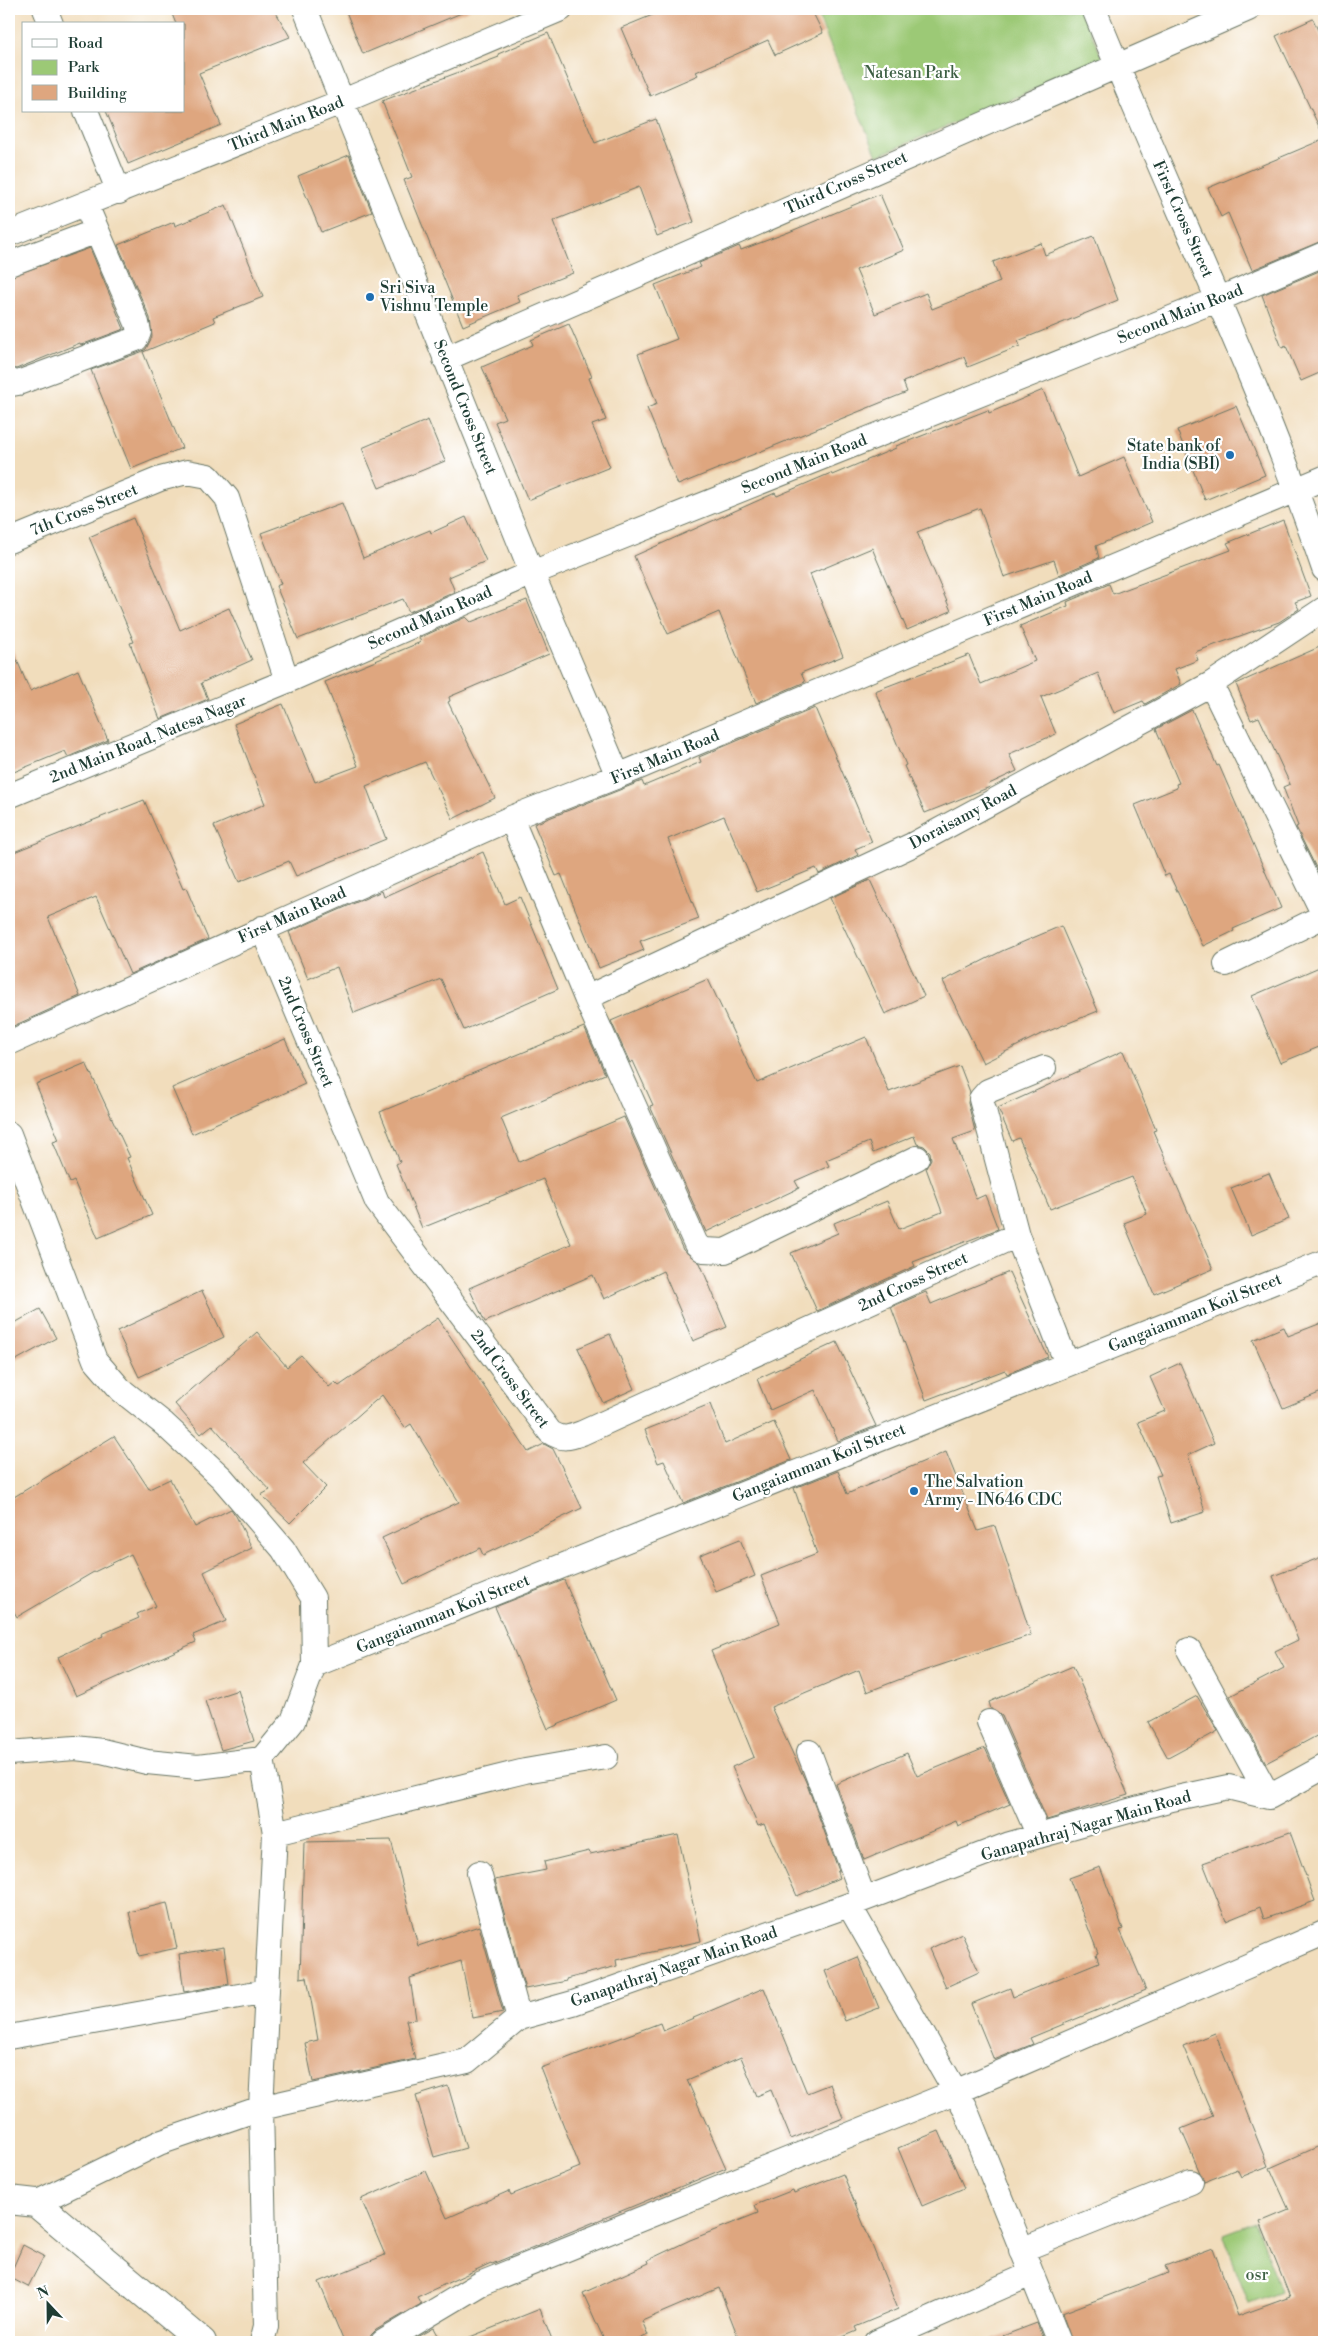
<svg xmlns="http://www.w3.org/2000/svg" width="1333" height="2351" viewBox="0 0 1333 2351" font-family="'Libre Bodoni',serif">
	<rect width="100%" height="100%" fill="#fff"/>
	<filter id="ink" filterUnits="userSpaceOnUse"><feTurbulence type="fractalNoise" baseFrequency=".02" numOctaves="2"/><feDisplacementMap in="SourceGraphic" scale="10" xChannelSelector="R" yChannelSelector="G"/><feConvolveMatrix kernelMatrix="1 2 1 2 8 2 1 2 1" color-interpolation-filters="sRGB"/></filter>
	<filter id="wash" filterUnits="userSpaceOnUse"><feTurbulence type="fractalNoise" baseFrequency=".0096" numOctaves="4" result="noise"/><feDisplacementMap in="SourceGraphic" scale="20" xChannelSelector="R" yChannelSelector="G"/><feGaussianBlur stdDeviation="1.12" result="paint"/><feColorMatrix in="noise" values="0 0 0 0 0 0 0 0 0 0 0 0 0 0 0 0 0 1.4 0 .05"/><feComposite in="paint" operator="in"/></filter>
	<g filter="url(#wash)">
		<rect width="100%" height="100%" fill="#f1ddbc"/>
		<!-- green -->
		<path fill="#9cc976" stroke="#5e8355" d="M 815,9 L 1081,9 L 1103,60 L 877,156 Z
			M 1255,2222 L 1281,2292 L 1249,2304 L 1223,2234 Z"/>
		<g id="blocks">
			<!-- building -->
			<path fill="#dea67f" d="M 170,9 L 274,9 L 290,37 L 199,73 L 221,125 L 128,164 L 106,111 L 184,111 L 184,24 L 176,24 Z
				M 345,9 L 471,9 L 363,54 Z
				M 667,9 L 811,9 L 823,33 L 775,55 L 768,40 L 696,72 L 698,75 L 650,96 L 621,28 Z
				M 1313,19 L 1324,44 L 1324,137 L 1276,36 Z
				M 548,33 L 595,143 L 656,119 L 694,222 L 657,236 L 639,187 L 553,221 L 573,273 L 517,295 L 520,302 L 463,326 L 404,180 L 412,177 L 382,101 L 499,57 L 498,54 Z
				M 1324,139 L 1324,240 L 1252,270 L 1228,213 L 1221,217 L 1208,188 Z
				M 349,155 L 372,212 L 321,232 L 298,176 Z
				M 880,194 L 904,250 L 856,270 L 875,314 L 926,293 L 932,309 L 1000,282 L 993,262 L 1041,243 L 1045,255 L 1094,236 L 1118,300 L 1018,341 L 1020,346 L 968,367 L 964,357 L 903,382 L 907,392 L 678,485 L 647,408 L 657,404 L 638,354 L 677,339 L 655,285 L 701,267 L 699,263 L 732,249 L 739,246 L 741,250 L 789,232 Z
				M 226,205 L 263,297 L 213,317 L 215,322 L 143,352 L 182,448 L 131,469 L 91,370 L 141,352 L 146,349 L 152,337 L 150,318 L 118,245 L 174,222 L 175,226 Z
				M 90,248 L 124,329 L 81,345 L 80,343 L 16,369 L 9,366 L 9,277 Z
				M 1324,269 L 1324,371 L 1301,381 L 1286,346 L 1282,348 L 1262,295 Z
				M 569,324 L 592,377 L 589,378 L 606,420 L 592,425 L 610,467 L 528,500 L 495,422 L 505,418 L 482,367 L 533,345 L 531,340 Z
				M 1043,390 L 1078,477 L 1124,457 L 1152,522 L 1096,546 L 1099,558 L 1059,575 L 1054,560 L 1004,577 L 980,508 L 917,532 L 951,611 L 907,630 L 872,548 L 810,574 L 843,656 L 801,673 L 805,682 L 756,703 L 719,612 L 668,634 L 634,556 L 775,493 L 777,496 L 831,473 L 832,475 L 896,448 L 896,446 L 988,410 L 989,413 Z
				M 1236,406 L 1265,475 L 1205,500 L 1177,430 Z
				M 428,420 L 445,461 L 379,488 L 362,448 Z
				M 342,503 L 363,558 L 430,530 L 431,533 L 466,517 L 486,561 L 449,577 L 455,592 L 409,612 L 403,599 L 298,639 L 276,586 L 281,584 L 261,533 Z
				M 133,518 L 180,630 L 229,608 L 252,660 L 201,683 L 208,699 L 160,719 L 130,643 L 134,642 L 89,537 Z
				M 1283,520 L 1311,596 L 1295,602 L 1299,609 L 1279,622 L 1195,652 L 1198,660 L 1175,669 L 1181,684 L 1145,704 L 1143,701 L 1114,713 L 1098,673 L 1041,697 L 1056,734 L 1009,754 L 1017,771 L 989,784 L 990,787 L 925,813 L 904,766 L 906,765 L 875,691 L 969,655 L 981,684 L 1035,661 L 1020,626 L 1068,606 L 1067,602 L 1069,601 L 1109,584 L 1113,594 L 1231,550 L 1227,543 Z
				M 527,600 L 549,654 L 449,697 L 450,701 L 448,702 L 495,798 L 453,819 L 425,762 L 366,786 L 386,839 L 296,876 L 289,861 L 239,882 L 214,826 L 265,804 L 234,724 L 283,704 L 315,782 L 358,766 L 325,682 L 421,642 L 419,638 L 466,617 L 471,622 Z
				M 9,641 L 30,691 L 78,670 L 108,740 L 68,757 L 65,751 L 9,774 Z
				M 1324,645 L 1324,884 L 1296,827 L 1298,826 L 1283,787 L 1290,784 L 1259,717 L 1251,720 L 1236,684 Z
				M 815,708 L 872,842 L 855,849 L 858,855 L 819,874 L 816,868 L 757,892 L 724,816 L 668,839 L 699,919 L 640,941 L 644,950 L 599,968 L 561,874 L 556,876 L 534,824 L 642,781 L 644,786 L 701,762 L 699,757 Z
				M 1192,710 L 1217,766 L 1219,765 L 1281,908 L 1233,929 L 1234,931 L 1203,946 L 1169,874 L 1165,876 L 1135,805 L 1177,788 L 1176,784 L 1179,783 L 1156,729 Z
				M 144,800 L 183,889 L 186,888 L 208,939 L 130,974 L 96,897 L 48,917 L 80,996 L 9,1028 L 9,854 Z
				M 483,852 L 505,904 L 520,897 L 558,989 L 464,1030 L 441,979 L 354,1013 L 337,967 L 308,979 L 289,932 L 382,891 L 384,897 Z
				M 870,880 L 924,996 L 885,1014 L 830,898 Z
				M 1061,926 L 1098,1011 L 1039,1035 L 983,1063 L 943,981 L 1002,951 Z
				M 1324,965 L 1324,1045 L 1280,1063 L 1252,996 Z
				M 708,979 L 757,1083 L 866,1037 L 889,1092 L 960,1066 L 970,1092 L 968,1103 L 975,1131 L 953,1139 L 976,1199 L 985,1195 L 998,1229 L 913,1262 L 915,1266 L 817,1311 L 791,1253 L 838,1233 L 834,1223 L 887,1201 L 899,1229 L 942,1212 L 926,1168 L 931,1159 L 930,1152 L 924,1146 L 917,1144 L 914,1136 L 873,1153 L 869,1142 L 826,1160 L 829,1166 L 795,1181 L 799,1188 L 706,1232 L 650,1106 L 653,1105 L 633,1061 L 630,1063 L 611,1021 Z
				M 584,1027 L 605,1074 L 501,1118 L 519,1162 L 624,1117 L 683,1250 L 700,1263 L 727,1327 L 693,1341 L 663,1271 L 604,1299 L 593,1275 L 485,1322 L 469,1288 L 571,1244 L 543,1179 L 422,1228 L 396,1164 L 400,1162 L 380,1112 Z
				M 285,1039 L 305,1084 L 192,1134 L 172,1088 Z
				M 1123,1051 L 1156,1130 L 1153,1131 L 1213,1269 L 1154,1294 L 1124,1223 L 1147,1214 L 1132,1177 L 1050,1209 L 1019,1138 L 1012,1141 L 998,1108 Z
				M 86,1063 L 130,1157 L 127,1158 L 152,1215 L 98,1238 L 74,1181 L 70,1183 L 53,1142 L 59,1140 L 36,1084 Z
				M 1269,1173 L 1289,1219 L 1251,1235 L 1231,1188 Z
				M 1009,1272 L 1048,1357 L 1007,1374 L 1005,1370 L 926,1400 L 891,1307 L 926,1292 L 931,1304 Z
				M 202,1291 L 224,1337 L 139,1377 L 117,1331 Z
				M 40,1309 L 56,1338 L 9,1364 L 9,1326 Z
				M 438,1318 L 528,1452 L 544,1444 L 553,1449 L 582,1508 L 483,1555 L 480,1548 L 404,1584 L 382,1538 L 459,1502 L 411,1424 L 405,1428 L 382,1395 L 303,1463 L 326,1487 L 290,1523 L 261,1495 L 270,1490 L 212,1425 L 201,1434 L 175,1404 L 257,1332 L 287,1367 L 301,1355 L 329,1387 L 335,1382 L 339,1386 Z
				M 1324,1322 L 1324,1391 L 1283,1408 L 1253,1340 L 1284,1327 L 1288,1336 Z
				M 610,1334 L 634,1389 L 603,1403 L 578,1348 Z
				M 837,1342 L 876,1426 L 838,1441 L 815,1390 L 770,1410 L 757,1379 Z
				M 1180,1363 L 1214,1443 L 1188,1455 L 1205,1512 L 1171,1523 L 1156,1476 L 1161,1475 L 1138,1422 L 1165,1411 L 1150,1377 Z
				M 710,1404 L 725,1444 L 774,1422 L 791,1460 L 683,1503 L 664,1461 L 658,1463 L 645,1430 Z
				M 114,1436 L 149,1489 L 170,1479 L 195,1527 L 231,1509 L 236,1516 L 252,1548 L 204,1572 L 226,1621 L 193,1635 L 196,1642 L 76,1696 L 58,1657 L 103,1636 L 102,1634 L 139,1618 L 137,1614 L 156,1606 L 131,1554 L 92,1573 L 17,1617 L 9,1603 L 9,1500 Z
				M 946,1452 L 978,1531 L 995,1526 L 1031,1635 L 911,1675 L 867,1692 L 859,1670 L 771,1707 L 806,1782 L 839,1871 L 837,1872 L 839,1878 L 797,1896 L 764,1824 L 758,1826 L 732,1767 L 754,1757 L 711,1651 L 780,1623 L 761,1576 L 817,1554 L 794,1488 L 838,1471 L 847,1494 Z
				M 740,1539 L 755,1576 L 716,1592 L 700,1555 Z
				M 1324,1556 L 1324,1732 L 1266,1763 L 1230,1696 L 1284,1668 L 1275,1651 L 1298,1640 L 1273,1576 Z
				M 564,1580 L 616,1700 L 548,1729 L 495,1607 Z
				M 1073,1666 L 1128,1795 L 1047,1820 L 1002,1716 L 991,1709 L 989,1702 Z
				M 238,1690 L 254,1741 L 221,1750 L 205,1701 Z
				M 1197,1696 L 1218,1731 L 1168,1758 L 1148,1722 Z
				M 985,1748 L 1010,1804 L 958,1826 L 956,1821 L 864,1860 L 836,1784 L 907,1753 L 917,1776 Z
				M 1290,1832 L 1315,1901 L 1264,1919 L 1260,1907 L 1226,1921 L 1203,1863 Z
				M 678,1835 L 701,1941 L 616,1960 L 617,1966 L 566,1979 L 567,1981 L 525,1989 L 495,1880 L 546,1870 L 544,1862 L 589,1851 L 590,1854 Z
				M 391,1840 L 418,1946 L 479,1926 L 503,2012 L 473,2018 L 461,1961 L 410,1978 L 416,2019 L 406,2020 L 415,2059 L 313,2082 L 305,2043 L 318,2040 L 307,1977 L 300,1978 L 304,1842 Z
				M 1100,1867 L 1123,1929 L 1120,1930 L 1146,1990 L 1030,2038 L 1033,2044 L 994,2060 L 971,2004 L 1010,1988 L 1013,1997 L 1099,1962 L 1096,1954 L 1098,1953 L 1069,1878 Z
				M 167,1903 L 177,1948 L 139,1956 L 129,1912 Z
				M 962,1934 L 979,1972 L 946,1987 L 929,1949 Z
				M 224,1947 L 229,1984 L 184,1992 L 179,1954 Z
				M 858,1957 L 879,2008 L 845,2021 L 825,1971 Z
				M 764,1988 L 807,2093 L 830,2084 L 843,2118 L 791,2139 L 771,2090 L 757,2096 L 741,2057 L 687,2080 L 726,2168 L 492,2264 L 491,2263 L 417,2297 L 421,2304 L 376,2330 L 371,2335 L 369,2342 L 344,2342 L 319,2282 L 385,2255 L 361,2199 L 426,2171 L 447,2218 L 509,2191 L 511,2195 L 580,2167 L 541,2068 L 660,2023 L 663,2031 Z
				M 1215,2033 L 1268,2166 L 1241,2177 L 1237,2169 L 1204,2182 L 1181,2129 L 1213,2116 L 1183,2046 Z
				M 448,2086 L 466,2148 L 434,2157 L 416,2096 Z
				M 939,2131 L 964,2188 L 922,2206 L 898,2148 Z
				M 1324,2144 L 1324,2342 L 1072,2342 L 1062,2313 L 1168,2273 L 1165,2266 L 1213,2248 L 1238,2316 L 1290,2297 L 1260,2222 L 1289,2210 L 1270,2168 Z
				M 843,2174 L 898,2309 L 855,2327 L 857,2331 L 831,2342 L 740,2342 L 719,2288 L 642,2321 L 648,2335 L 633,2342 L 605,2342 L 583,2293 L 649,2263 L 648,2260 L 690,2240 L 758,2213 L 755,2205 L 793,2190 L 794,2193 Z
				M 23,2245 L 44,2256 L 28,2287 L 9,2277 Z
				M 540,2309 L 553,2342 L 460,2342 L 460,2341 Z
				M 1037,2323 L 1044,2342 L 992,2342 L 992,2340 Z
				M 434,2328 L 442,2342 L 409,2342 Z"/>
		</g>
	</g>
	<g filter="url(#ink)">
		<use href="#blocks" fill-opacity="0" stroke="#687564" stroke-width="1"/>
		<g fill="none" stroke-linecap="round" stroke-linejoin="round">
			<defs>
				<path id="street" d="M 45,9 L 51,24
					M 305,9 L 532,573 L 618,776
					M 1094,9 C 1169,196 1259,378 1324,569
					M 86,111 L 119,192
					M 9,234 L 341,102 L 561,9
					M 9,264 L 97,231
					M 445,359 L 1248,9
					M 9,380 L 12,384 L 18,383 L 136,339 L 139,332 L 137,323 L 86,205
					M 9,541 L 160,479 L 187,472 L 208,476 L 227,498 L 287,681
					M 1211,684 L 1324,915
					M 9,796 L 287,681 L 532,573 L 1219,299 L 1324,254
					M 511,818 L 586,998 L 696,1244 L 703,1250 L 725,1251 L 917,1158
					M 262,928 L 377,1202 L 550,1432 C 562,1440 569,1438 582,1433 L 1017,1235
					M 1226,964 L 1324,916
					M 586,998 L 912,845 L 1211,684 L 1324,609
					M 9,1043 L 511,818 L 618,776 L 1324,478
					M 1044,1068 L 988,1091 L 981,1099 L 1017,1235 L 1067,1364
					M 9,1134 L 95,1360 L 121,1390 L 164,1424 L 222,1478 L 283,1549 L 313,1598 L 314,1665 L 293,1721 L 262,1759 L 275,1833 L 261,2108 L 266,2326 L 262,2342
					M 1189,1650 L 1269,1797
					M 314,1665 L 1324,1262
					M 989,1722 L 1039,1836
					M 809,1752 L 864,1899
					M 9,1753 L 75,1748 L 102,1751 L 147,1762 L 198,1767 L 262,1759
					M 275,1833 L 525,1771 L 606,1757
					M 479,1873 L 519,2018
					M 849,1905 L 965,2108 L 1059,2342
					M 9,2037 L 267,1991
					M 36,2203 L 159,2143 L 261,2108 L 467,2061 L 519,2018 L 573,2003 L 849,1905 L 1010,1844 L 1172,1799 L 1228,1787 L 1269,1797 L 1324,1767
					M 1021,2250 L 1191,2182
					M 383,2342 L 480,2284 L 955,2092 L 1324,1933
					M 877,2342 L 1031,2274"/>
				<path id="secondary" d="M 9,2200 L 36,2203 L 202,2342"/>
			</defs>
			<!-- street casing -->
			<use href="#street" stroke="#687564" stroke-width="26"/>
			<!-- secondary casing -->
			<use href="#secondary" stroke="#687564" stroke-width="30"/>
			<!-- street -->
			<use href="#street" stroke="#fff" stroke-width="24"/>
			<!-- secondary -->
			<use href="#secondary" stroke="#fff" stroke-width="28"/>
		</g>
	</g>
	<!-- markers -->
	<g fill="#1f6fb2" stroke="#fff" stroke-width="2">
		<circle cx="370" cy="297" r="5"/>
		<circle cx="1230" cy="455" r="5"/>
		<circle cx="914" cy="1491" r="5"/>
	</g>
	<g text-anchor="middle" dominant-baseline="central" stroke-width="4.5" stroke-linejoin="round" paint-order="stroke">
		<!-- park labels -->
		<g font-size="16" fill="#3e6044" stroke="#fff">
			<text x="911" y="73">Natesan Park</text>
			<text x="1257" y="2275">osr</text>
		</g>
		<!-- street labels -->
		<g font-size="16" fill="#1f3d34" stroke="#fff">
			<text transform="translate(286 124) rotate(-22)">Third Main Road</text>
			<text transform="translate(846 183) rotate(-24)">Third Cross Street</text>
			<text transform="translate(1183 219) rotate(66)">First Cross Street</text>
			<text transform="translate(1180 314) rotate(-22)">Second Main Road</text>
			<text transform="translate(465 407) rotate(68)">Second Cross Street</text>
			<text transform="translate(804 464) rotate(-22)">Second Main Road</text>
			<text transform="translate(84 510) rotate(-22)">7th Cross Street</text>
			<text transform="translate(1038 599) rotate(-23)">First Main Road</text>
			<text transform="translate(430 618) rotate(-24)">Second Main Road</text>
			<text transform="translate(148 739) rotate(-22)">2nd Main Road, Natesa Nagar</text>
			<text transform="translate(665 757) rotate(-23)">First Main Road</text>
			<text transform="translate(963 817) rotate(-28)">Doraisamy Road</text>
			<text transform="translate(292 915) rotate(-24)">First Main Road</text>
			<text transform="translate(306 1032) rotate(67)">2nd Cross Street</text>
			<text transform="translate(913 1282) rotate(-25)">2nd Cross Street</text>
			<text transform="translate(1195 1313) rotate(-22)">Gangaiamman Koil Street</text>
			<text transform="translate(510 1379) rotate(53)">2nd Cross Street</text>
			<text transform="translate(819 1463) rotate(-22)">Gangaiamman Koil Street</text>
			<text transform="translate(443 1614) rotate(-22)">Gangaiamman Koil Street</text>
			<text transform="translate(1086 1826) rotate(-16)">Ganapathraj Nagar Main Road</text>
			<text transform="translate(674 1967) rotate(-19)">Ganapathraj Nagar Main Road</text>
		</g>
		<!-- poi labels -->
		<g font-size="16" fill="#1f3d34" stroke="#fff" text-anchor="start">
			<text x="380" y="288">Sri Siva<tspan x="380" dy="18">Vishnu Temple</tspan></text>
			<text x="1220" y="446" text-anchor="end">State bank of<tspan x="1220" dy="18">India (SBI)</tspan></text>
			<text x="924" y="1482">The Salvation<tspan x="924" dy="18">Army - IN646 CDC</tspan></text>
		</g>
	</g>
	<!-- margin -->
	<rect width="1333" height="2351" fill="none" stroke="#fff" stroke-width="30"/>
	<!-- legend -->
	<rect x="22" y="22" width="162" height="90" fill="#ffffff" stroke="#a5b1ae"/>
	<rect x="32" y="39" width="25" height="8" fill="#ffffff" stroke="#a5b1ae"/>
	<text x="68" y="48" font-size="15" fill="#1f3d34">Road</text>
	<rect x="32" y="60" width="25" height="15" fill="#9cc976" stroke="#a5b1ae"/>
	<text x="68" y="72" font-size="15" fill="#1f3d34">Park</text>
	<rect x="32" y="85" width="25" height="15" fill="#dea67f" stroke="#a5b1ae"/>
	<text x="68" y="98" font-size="15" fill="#1f3d34">Building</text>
	<!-- north arrow -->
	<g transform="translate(48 2304) rotate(338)" stroke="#ffffff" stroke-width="4" paint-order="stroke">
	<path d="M0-4L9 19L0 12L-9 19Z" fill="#1f3d34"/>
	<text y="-8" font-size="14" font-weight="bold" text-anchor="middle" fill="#1f3d34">N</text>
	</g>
</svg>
